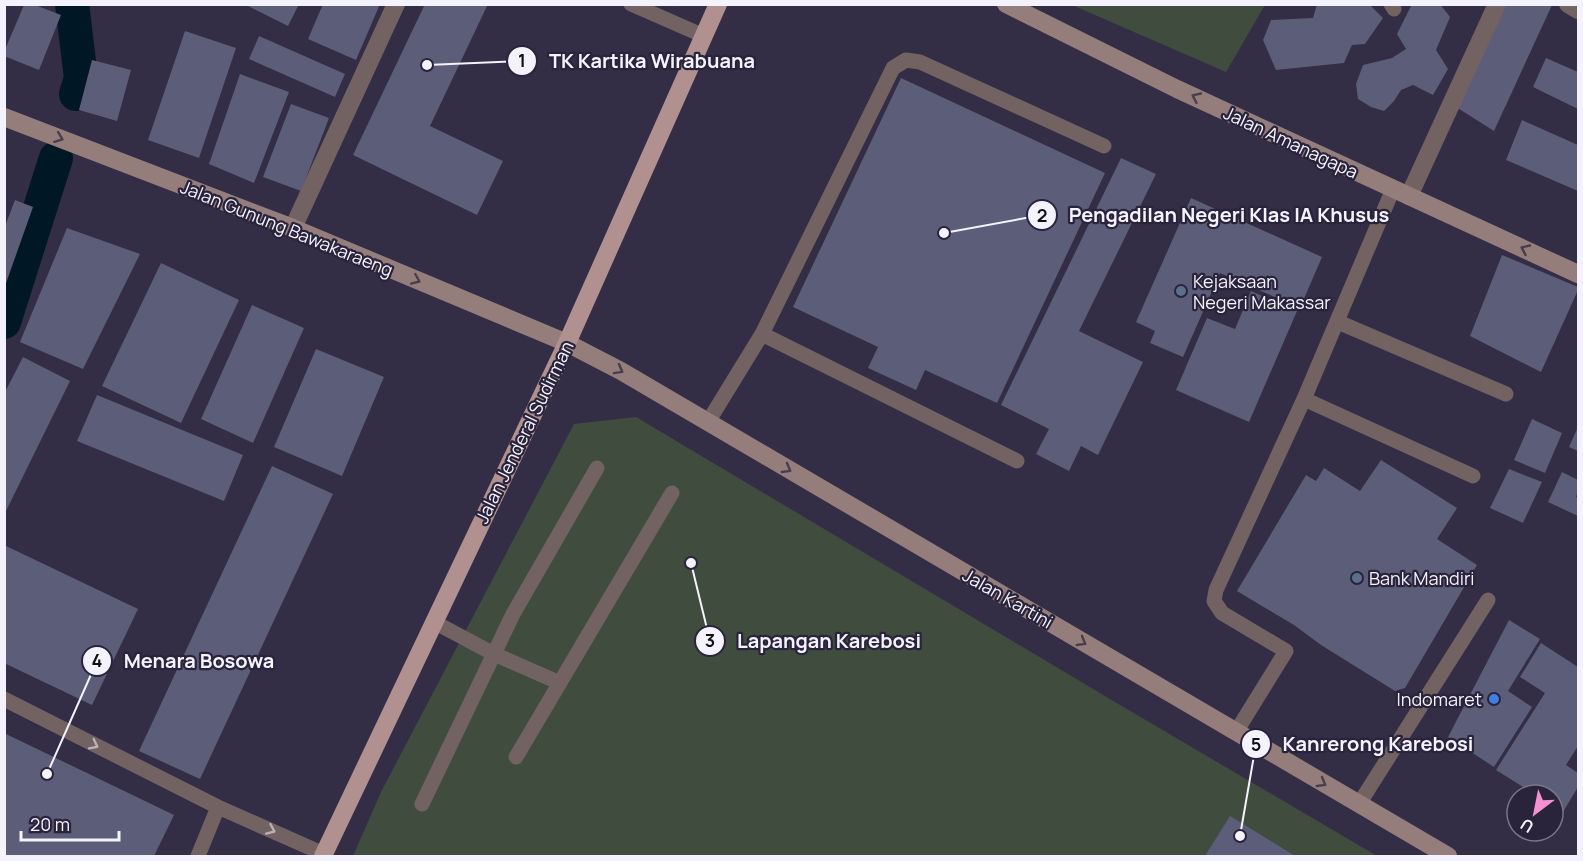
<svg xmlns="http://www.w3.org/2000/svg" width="1583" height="861" viewBox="0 0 1583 861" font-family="Manrope,sans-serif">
	<rect width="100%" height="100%" fill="#332d45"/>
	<!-- green -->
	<path fill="#404d3e" d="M 1072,5 L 1265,5 L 1226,72 Z
		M 636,417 L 1115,702 L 1377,856 L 353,856 L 381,792 L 574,424 Z"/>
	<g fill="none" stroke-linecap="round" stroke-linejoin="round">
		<!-- canal -->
		<path stroke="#001726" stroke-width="34" d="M 72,4 L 81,78 L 76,94
			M 4,322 L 56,158"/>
	</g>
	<!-- building -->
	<path fill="#5c5d79" d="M 244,4 L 299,4 L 288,26 Z
		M 323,4 L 380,4 L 356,60 L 308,39 Z
		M 425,4 L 488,4 L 430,126 L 503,161 L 477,215 L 353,155 Z
		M 1317,4 L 1369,4 L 1383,18 L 1365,44 L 1352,45 L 1344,63 L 1276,70 L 1263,40 L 1271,20 L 1313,18 Z
		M 1412,4 L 1440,4 L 1450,17 L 1436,50 L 1448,69 L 1433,95 L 1413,85 L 1401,90 L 1394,101 L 1384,111 L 1371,107 L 1358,99 L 1356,84 L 1363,65 L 1392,58 L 1406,49 L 1397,34 Z
		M 1506,4 L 1552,5 L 1494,131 L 1456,107 Z
		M 24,5 L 35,5 L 61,15 L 39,70 L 4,56 L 4,52 Z
		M 185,31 L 236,48 L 199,158 L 148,140 Z
		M 259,36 L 345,74 L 335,97 L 249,59 Z
		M 1546,58 L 1578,72 L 1578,109 L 1533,87 Z
		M 92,60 L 131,70 L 117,121 L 79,110 Z
		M 240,74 L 289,92 L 254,183 L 209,164 Z
		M 901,78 L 1105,173 L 997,403 L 925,370 L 916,390 L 868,368 L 878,347 L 793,307 Z
		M 291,104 L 329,118 L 301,191 L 263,177 Z
		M 1522,120 L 1578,145 L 1578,191 L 1506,160 Z
		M 1121,158 L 1156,174 L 1079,331 L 1143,362 L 1098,455 L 1081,446 L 1069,471 L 1036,454 L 1049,429 L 1001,405 Z
		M 1191,198 L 1322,257 L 1300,308 L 1220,273 L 1183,357 L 1150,343 L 1155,331 L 1136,322 Z
		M 15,200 L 33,207 L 5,286 L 4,229 Z
		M 67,228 L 140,254 L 83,369 L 20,342 Z
		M 1502,255 L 1578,287 L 1578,290 L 1541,372 L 1470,336 Z
		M 161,263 L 239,300 L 181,423 L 102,386 Z
		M 1251,291 L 1297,311 L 1249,422 L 1176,390 L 1207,318 L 1235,329 Z
		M 252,305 L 304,328 L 253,443 L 201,419 Z
		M 316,349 L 384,377 L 342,476 L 274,447 Z
		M 23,357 L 70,381 L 4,515 L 4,394 Z
		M 97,395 L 243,455 L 224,501 L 77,441 Z
		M 1532,419 L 1562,433 L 1545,473 L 1514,460 Z
		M 1578,427 L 1578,451 L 1569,447 Z
		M 1381,460 L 1457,508 L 1437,539 L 1477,565 L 1405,688 L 1395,691 L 1321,645 L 1294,625 L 1237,591 L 1306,475 L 1316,481 L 1324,468 L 1360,491 Z
		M 272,466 L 333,494 L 200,779 L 139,751 Z
		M 1509,469 L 1542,482 L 1523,523 L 1490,508 Z
		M 1562,472 L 1578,480 L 1578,491 L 1576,497 L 1578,498 L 1578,516 L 1548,502 Z
		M 4,545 L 138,609 L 92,705 L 4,663 Z
		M 1509,620 L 1540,639 L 1508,691 L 1532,707 L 1494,767 L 1448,737 Z
		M 1541,643 L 1578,667 L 1578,746 L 1566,765 L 1578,773 L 1578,787 L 1563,812 L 1553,806 L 1553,795 L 1536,795 L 1496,770 L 1545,693 L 1520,677 Z
		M 4,733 L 174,815 L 154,856 L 4,856 Z
		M 1230,816 L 1295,856 L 1205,856 Z"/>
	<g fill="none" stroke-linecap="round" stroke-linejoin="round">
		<!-- lane -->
		<path stroke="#726261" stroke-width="15" d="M 631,4 L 704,36
			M 1391,4 L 1394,9
			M 1338,322 L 1506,394
			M 762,334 L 893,68 L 906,60 L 920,62 L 1104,146
			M 1304,399 L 1473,476
			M 708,422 L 762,334 L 1017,461
			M 434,622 L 494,654 L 560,683
			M 4,699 L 218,807 L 324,854
			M 1236,732 L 1286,651 L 1222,613 L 1214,601 L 1216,590 L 1304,399 L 1393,189
			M 516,757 L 672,493
			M 422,804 L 513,614 L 597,468
			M 1359,804 L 1488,600
			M 198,856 L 218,807"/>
		<!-- street -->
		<path stroke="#726261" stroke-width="18" d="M 1568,4 L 1578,10
			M 1409,196 L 1497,4
			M 293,228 L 396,4"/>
		<!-- secondary -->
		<path stroke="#957d7b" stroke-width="18" d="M 1006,4 L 1177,89 L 1578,274
			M 4,117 L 293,228 L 567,343 L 621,371 L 1448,856"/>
		<!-- primary -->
		<path stroke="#b19190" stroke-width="18" d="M 323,856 L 567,343 L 718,4"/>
	</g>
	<!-- one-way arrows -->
	<defs><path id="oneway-chevron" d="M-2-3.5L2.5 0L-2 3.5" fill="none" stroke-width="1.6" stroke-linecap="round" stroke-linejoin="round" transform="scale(1.5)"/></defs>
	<g stroke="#493e4e">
		<use href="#oneway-chevron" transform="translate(1196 97) rotate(-155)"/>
		<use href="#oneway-chevron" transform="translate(59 138) rotate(21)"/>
		<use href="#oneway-chevron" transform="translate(1525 249) rotate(-155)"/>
		<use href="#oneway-chevron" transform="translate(416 280) rotate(23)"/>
		<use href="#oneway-chevron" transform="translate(619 370) rotate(29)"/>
		<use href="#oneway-chevron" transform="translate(787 469) rotate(30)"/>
		<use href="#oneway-chevron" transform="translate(1082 642) rotate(30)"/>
		<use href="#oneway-chevron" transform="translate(1322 783) rotate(30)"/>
	</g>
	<g stroke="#bab1b7">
		<use href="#oneway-chevron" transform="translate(94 745) rotate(27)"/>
		<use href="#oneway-chevron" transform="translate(271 830) rotate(24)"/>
	</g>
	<!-- markers -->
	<g fill="#5c6f8a" stroke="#29233b" stroke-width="2">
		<circle cx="1181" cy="291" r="6"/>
		<circle cx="1357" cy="578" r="6"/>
	</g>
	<circle fill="#3f7fe0" stroke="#29233b" stroke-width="2" cx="1494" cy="699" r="6"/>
	<g text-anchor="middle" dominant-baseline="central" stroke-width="4.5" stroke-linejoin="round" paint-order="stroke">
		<!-- street labels -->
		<g font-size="18" fill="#f4f2fe" stroke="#29233b">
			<text transform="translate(1291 142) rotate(25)">Jalan Amanagapa</text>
			<text transform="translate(287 228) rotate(22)">Jalan Gunung Bawakaraeng</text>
			<text transform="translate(524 432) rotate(-64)">Jalan Jenderal Sudirman</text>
			<text transform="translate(1008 598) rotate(30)">Jalan Kartini</text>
		</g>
		<!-- poi labels -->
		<g font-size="18" fill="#f4f2fe" stroke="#29233b" text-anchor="start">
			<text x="1193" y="281">Kejaksaan<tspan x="1193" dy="21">Negeri Makassar</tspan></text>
			<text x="1369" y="578">Bank Mandiri</text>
			<text x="1482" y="699" text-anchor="end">Indomaret</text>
		</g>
	</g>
	<!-- callouts -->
	<path fill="none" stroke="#f4f2fe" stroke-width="2" d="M427 65L522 61M944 233L1042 215M691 563L710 641M47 774L97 661M1240 836L1256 744"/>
	<g fill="#f4f2fe" stroke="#29233b" stroke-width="2">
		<circle cx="427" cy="65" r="6"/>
		<circle cx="944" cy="233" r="6"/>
		<circle cx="691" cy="563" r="6"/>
		<circle cx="47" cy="774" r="6"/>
		<circle cx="1240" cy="836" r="6"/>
		<circle cx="522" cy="61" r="15"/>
		<circle cx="1042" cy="215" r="15"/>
		<circle cx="710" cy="641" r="15"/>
		<circle cx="97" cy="661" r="15"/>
		<circle cx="1256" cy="744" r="15"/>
	</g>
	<g font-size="18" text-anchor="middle" font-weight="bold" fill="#111">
		<text x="522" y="67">1</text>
		<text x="1042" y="222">2</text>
		<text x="710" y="647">3</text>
		<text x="97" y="667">4</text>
		<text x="1256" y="751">5</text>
	</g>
	<g font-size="20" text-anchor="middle" font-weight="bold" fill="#f4f2fe" stroke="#29233b" stroke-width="4.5" stroke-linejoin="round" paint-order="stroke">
		<text x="652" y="68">TK Kartika Wirabuana</text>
		<text x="1229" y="222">Pengadilan Negeri Klas IA Khusus</text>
		<text x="829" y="648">Lapangan Karebosi</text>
		<text x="199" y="668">Menara Bosowa</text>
		<text x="1378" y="751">Kanrerong Karebosi</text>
	</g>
	<!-- border -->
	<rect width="1583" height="861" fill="none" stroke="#f4f2fe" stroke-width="12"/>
	<!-- north arrow -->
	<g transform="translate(1535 813) rotate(212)"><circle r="28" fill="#29233b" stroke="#7a7689" stroke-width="1.5"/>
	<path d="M0-4.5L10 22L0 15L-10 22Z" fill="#f491d3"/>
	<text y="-9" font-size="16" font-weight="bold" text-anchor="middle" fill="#f4f2fe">U</text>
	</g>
	<!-- scale -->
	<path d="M21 831v9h98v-9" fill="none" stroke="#f4f2fe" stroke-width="3"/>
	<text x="30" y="831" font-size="18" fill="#f4f2fe" stroke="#29233b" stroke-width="4.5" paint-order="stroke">20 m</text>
</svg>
